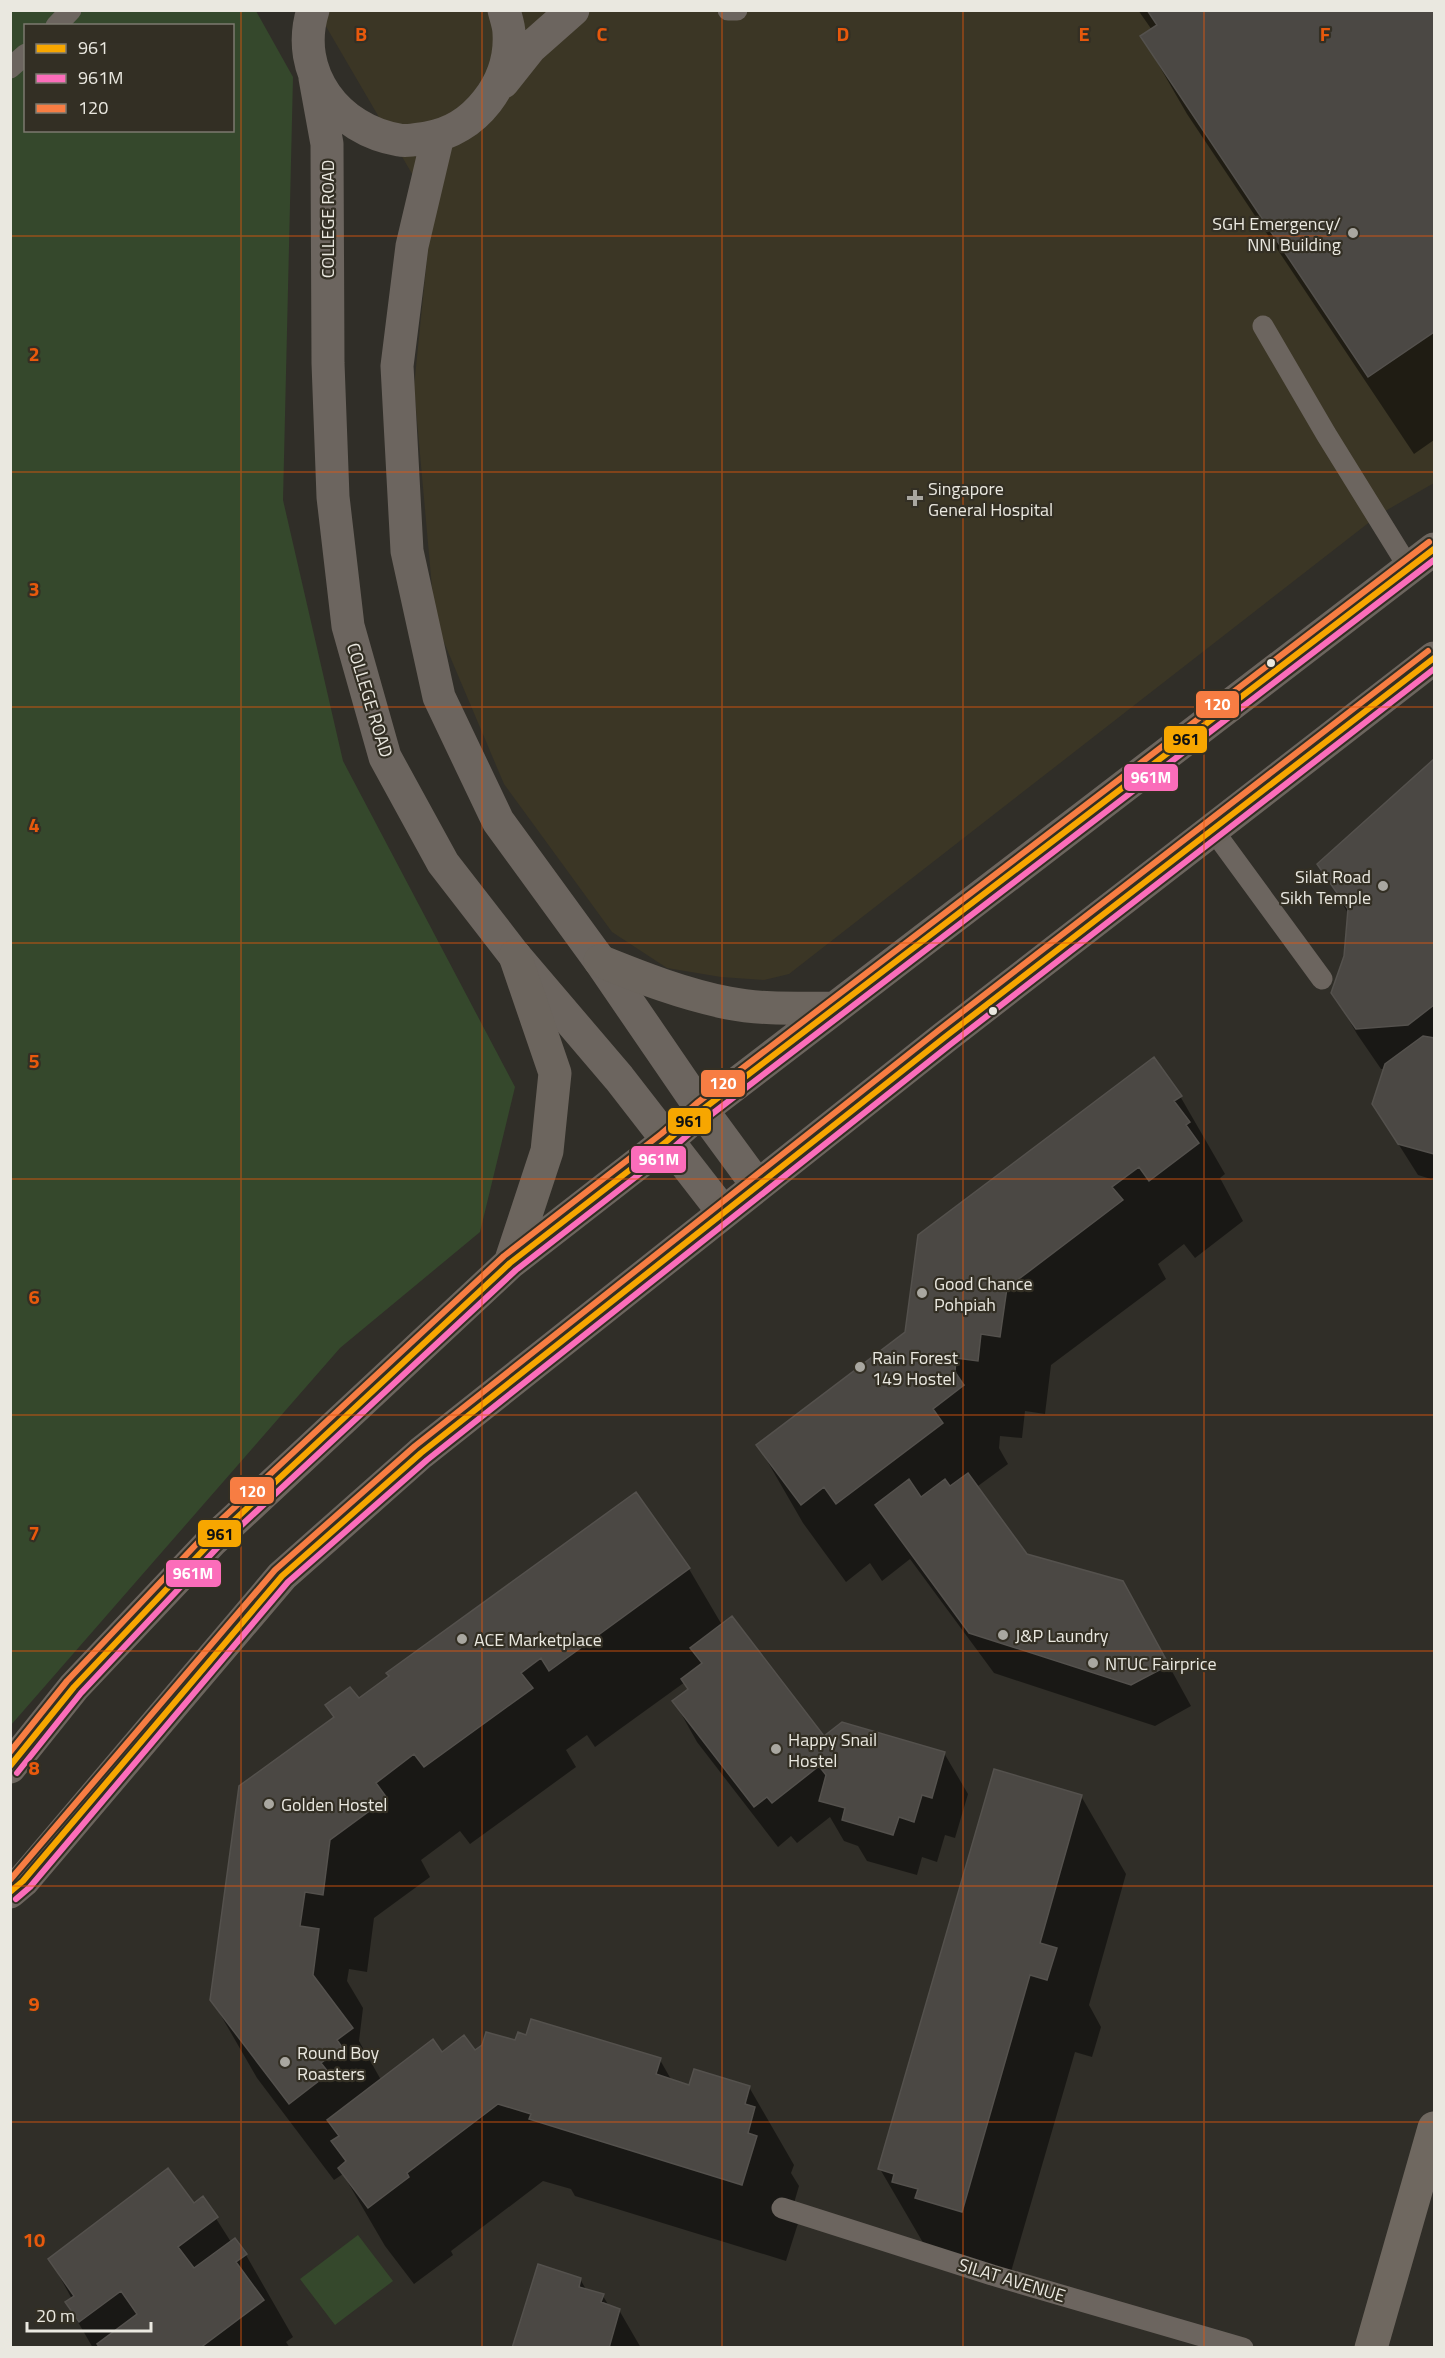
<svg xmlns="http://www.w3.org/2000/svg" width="1445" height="2358" viewBox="0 0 1445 2358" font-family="'Titillium Web',sans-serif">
	<rect width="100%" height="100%" fill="#302e28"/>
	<!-- built -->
	<path fill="#3b3625" d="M 317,11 L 1434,11 L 1434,483 L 1380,514 L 789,974 L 764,980 L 721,977 L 667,968 L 612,932 L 504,784 L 435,621 L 414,387 L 432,208 Z"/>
	<!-- green -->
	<path fill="#35482c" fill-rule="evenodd" d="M 11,11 L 256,11 L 293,77 L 283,500 L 343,761 L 515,1087 L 480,1232 L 340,1348 L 11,1725 ZM 26,26 L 232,26 L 232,130 L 26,130 Z
		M 358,2235 L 393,2281 L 335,2325 L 300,2279 Z"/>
	<!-- shadow -->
	<path fill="#0007" d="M 1138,10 L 1434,10 L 1434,440 L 1414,454 L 1187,114 L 1142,36 L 1152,30 Z
		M 1434,761 L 1434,1180 L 1418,1175 L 1373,1104 L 1385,1069 L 1381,1069 L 1357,1034 L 1333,992 L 1346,957 L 1349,915 L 1319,864 Z
		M 1180,1096 L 1225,1174 L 1220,1178 L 1243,1221 L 1195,1258 L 1184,1244 L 1158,1264 L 1166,1279 L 1051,1365 L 1045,1414 L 1025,1411 L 1022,1438 L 1000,1436 L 999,1448 L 1008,1464 L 978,1486 L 1026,1555 L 1146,1624 L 1191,1706 L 1155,1726 L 994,1673 L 910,1559 L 882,1581 L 870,1563 L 846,1582 L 803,1523 L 758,1445 L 907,1333 L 920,1236 Z
		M 635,1494 L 689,1569 L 722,1625 L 824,1738 L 944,1753 L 968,1794 L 955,1838 L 945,1835 L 937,1862 L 922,1857 L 917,1875 L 867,1861 L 858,1846 L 844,1841 L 830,1817 L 797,1843 L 791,1836 L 778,1847 L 697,1742 L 674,1701 L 689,1690 L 685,1682 L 595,1747 L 587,1735 L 566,1750 L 576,1767 L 470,1844 L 460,1831 L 421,1860 L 430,1877 L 374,1918 L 367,1972 L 349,1969 L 347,1981 L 363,2008 L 359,2041 L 381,2080 L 442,2054 L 474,2052 L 516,2042 L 527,2037 L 660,2060 L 672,2081 L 690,2087 L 749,2087 L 794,2165 L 791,2173 L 799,2186 L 794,2203 L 801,2214 L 786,2261 L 575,2196 L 571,2189 L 543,2181 L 451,2251 L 453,2255 L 414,2284 L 385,2246 L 343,2174 L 334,2180 L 257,2078 L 212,2000 L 334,1718 L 327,1705 L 358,1701 Z
		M 1081,1796 L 1126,1874 L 1089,2005 L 1101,2027 L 1092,2057 L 1075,2052 L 1006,2289 L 925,2246 L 880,2169 Z
		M 203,2198 L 231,2242 L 234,2240 L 246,2255 L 293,2337 L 286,2342 L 290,2348 L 93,2348 L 67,2303 L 72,2299 L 50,2259 L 194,2205 Z
		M 580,2279 L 587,2291 L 603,2296 L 609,2306 L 619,2310 L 641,2348 L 513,2348 Z"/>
	<!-- building -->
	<path fill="#4b4844" stroke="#54514d" stroke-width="1.5" d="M 1147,10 L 1434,10 L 1434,332 L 1368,377 L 1140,36 L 1157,25 Z
		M 1434,759 L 1434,1005 L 1408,1025 L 1356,1029 L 1331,993 L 1344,956 L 1348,909 L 1317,864 Z
		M 1423,1036 L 1434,1038 L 1434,1154 L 1398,1144 L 1372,1104 L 1385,1064 Z
		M 1154,1057 L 1182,1096 L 1174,1101 L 1190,1122 L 1186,1125 L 1199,1143 L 1149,1181 L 1139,1167 L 1112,1187 L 1123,1200 L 1007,1288 L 1000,1337 L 981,1334 L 978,1361 L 956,1358 L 955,1372 L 964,1385 L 933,1409 L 943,1423 L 836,1504 L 824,1487 L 801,1505 L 756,1445 L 905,1332 L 918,1235 Z
		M 968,1473 L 1027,1554 L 1123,1581 L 1169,1665 L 1131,1685 L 969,1633 L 875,1505 L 909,1479 L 921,1497 L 945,1479 L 950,1486 Z
		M 636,1492 L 690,1568 L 549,1671 L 541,1658 L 521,1673 L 533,1688 L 424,1767 L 414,1754 L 376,1783 L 387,1798 L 330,1840 L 323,1895 L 305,1892 L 300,1926 L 319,1929 L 313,1975 L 353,2028 L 337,2040 L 342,2047 L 321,2063 L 329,2073 L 289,2104 L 210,2000 L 239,1786 L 334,1717 L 325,1705 L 350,1687 L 359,1698 L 389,1676 L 386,1673 Z
		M 732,1616 L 824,1736 L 842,1722 L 945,1752 L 932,1798 L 922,1795 L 914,1822 L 899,1817 L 893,1835 L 842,1820 L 845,1808 L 819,1801 L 826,1775 L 819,1766 L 772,1803 L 767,1797 L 754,1807 L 672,1701 L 688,1689 L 681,1679 L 702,1663 L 690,1648 Z
		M 994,1769 L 1082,1795 L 1040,1943 L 1057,1948 L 1047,1980 L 1030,1975 L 962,2212 L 915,2198 L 918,2189 L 892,2182 L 894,2174 L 878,2169 Z
		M 531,2019 L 661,2058 L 656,2074 L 689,2085 L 694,2069 L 750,2086 L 745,2104 L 755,2107 L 748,2133 L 757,2136 L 742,2185 L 529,2119 L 531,2114 L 498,2104 L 407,2173 L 409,2177 L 368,2208 L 338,2168 L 346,2161 L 331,2141 L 339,2136 L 327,2120 L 433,2039 L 442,2052 L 464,2035 L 475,2050 L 482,2045 L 486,2032 L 515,2040 L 518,2032 L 526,2035 Z
		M 168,2168 L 194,2203 L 203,2196 L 218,2217 L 178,2247 L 194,2268 L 235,2238 L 247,2254 L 236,2262 L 264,2300 L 200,2348 L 100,2348 L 97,2344 L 137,2314 L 121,2291 L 79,2322 L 65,2302 L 74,2296 L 48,2259 Z
		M 538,2264 L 581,2278 L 579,2287 L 604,2294 L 601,2302 L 620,2309 L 609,2348 L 512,2348 Z"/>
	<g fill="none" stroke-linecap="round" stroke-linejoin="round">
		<!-- lane -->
		<path stroke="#6c655f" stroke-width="21" d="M 728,10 L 737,10
			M 56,26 L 71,10
			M 10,68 L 26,54
			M 1263,326 L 1326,434 L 1409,568
			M 1213,830 L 1322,979
			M 782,2208 L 992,2275 L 1243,2348"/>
		<!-- street -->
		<path stroke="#6c655f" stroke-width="33" d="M 313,10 C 293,73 338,130 399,140 C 408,142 418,139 426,138 C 475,131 512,82 509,33 C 509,26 506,18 504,10
			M 315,78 L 327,144 L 328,363 L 333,497 L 348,626 L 385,757 L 443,863 L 515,956 L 619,1078 L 723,1212
			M 503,82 L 530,48 L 573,10
			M 438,136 L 412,246 L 397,366 L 407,551 L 439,697 L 498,821 L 600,961 L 702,1110 L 757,1185"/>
		<!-- secondary -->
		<path stroke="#6f6860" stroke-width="33" d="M 1371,2348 L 1434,2128"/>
		<!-- primary -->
		<path stroke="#6c655e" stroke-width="33" d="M 600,961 C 642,978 683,994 728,1003 C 763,1010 799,1008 835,1008
			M 510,1263 L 547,1151 L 555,1073 L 515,956
			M 10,1767 L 74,1687 L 212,1541 L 510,1263 L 667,1141 L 702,1110 L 1434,549
			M 10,1892 L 23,1881 L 282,1576 L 421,1453 L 945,1037 L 1434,658"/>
		<defs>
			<path id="bus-1" d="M 10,1766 L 74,1687 L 212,1541 L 510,1263 L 667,1141 L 702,1110 L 1434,549
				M 10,1892 L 23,1881 L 282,1576 L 421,1453 L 945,1037 L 1434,658"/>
			<path id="bus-2" d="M 17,1773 L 81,1693 L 218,1547 L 516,1270 L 673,1148 L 708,1117 L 1434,560
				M 16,1899 L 30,1887 L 288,1582 L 427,1460 L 951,1044 L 1434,669"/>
			<path id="bus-3" d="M 10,1752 L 67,1681 L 206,1534 L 504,1256 L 661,1134 L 697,1103 L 1429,542
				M 10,1880 L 275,1570 L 415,1446 L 939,1030 L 1428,651"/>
		</defs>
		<!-- bus-1 casing -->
		<use href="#bus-1" stroke="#332f24" stroke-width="10"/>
		<!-- bus-2 casing -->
		<use href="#bus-2" stroke="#332f24" stroke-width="10"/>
		<!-- bus-3 casing -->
		<use href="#bus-3" stroke="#332f24" stroke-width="10"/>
		<!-- bus-1 -->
		<use href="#bus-1" stroke="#f7a600" stroke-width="6"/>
		<!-- bus-2 -->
		<use href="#bus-2" stroke="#fb6dba" stroke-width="6"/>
		<!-- bus-3 -->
		<use href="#bus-3" stroke="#f77d43" stroke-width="6"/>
	</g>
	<!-- grid -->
	<path fill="none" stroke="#e8590c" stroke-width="1.5" stroke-opacity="0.55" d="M 241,10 L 241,2348M 482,10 L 482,2348M 722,10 L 722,2348M 963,10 L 963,2348M 1204,10 L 1204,2348M 10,236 L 1434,236M 10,472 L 1434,472M 10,707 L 1434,707M 10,943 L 1434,943M 10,1179 L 1434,1179M 10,1415 L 1434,1415M 10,1651 L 1434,1651M 10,1886 L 1434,1886M 10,2122 L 1434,2122"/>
	<!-- markers -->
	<g fill="#a9a7a0" stroke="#332f24" stroke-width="2">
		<circle cx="1353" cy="233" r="6"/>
		<path d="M912 489h6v6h6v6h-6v6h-6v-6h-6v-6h6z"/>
		<circle cx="1383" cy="886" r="6"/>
		<circle cx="922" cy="1293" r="6"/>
		<circle cx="860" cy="1367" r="6"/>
		<circle cx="1003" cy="1635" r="6"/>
		<circle cx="462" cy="1639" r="6"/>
		<circle cx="1093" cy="1663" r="6"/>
		<circle cx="776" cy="1749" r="6"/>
		<circle cx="269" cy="1804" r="6"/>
		<circle cx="285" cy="2062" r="6"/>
	</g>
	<g fill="#eae8e0" stroke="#332f24" stroke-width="2">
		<circle cx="1271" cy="663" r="5"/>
		<circle cx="993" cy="1011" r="5"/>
	</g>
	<g text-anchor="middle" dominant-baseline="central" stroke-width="4.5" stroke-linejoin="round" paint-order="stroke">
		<!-- street labels -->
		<g font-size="18" fill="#eae8e0" stroke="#332f24">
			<text transform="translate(327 219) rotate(-90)">COLLEGE ROAD</text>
			<text transform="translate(370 700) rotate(73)">COLLEGE ROAD</text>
			<text transform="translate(1012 2280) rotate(17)">SILAT AVENUE</text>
		</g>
		<!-- poi labels -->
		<g font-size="18" fill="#eae8e0" stroke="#332f24" text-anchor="start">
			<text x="1341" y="223" text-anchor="end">SGH Emergency/<tspan x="1341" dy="21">NNI Building</tspan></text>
			<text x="928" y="488">Singapore<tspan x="928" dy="21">General Hospital</tspan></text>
			<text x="1371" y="876" text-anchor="end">Silat Road<tspan x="1371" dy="21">Sikh Temple</tspan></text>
			<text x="934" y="1283">Good Chance<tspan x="934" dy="21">Pohpiah</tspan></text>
			<text x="872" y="1357">Rain Forest<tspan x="872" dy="21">149 Hostel</tspan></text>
			<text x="1015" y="1635">J&amp;P Laundry</text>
			<text x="474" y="1639">ACE Marketplace</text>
			<text x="1105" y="1663">NTUC Fairprice</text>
			<text x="788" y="1739">Happy Snail<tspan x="788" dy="21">Hostel</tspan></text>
			<text x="281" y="1804">Golden Hostel</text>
			<text x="297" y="2052">Round Boy<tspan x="297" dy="21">Roasters</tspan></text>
		</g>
	</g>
	<g font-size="20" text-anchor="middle" font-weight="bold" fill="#e8590c" stroke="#332f24" stroke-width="4.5" stroke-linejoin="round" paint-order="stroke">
		<text x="361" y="41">B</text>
		<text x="602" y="41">C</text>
		<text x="843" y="41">D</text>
		<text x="1084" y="41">E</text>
		<text x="1325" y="41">F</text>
		<text x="34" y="361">2</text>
		<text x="34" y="596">3</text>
		<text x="34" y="832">4</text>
		<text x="34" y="1068">5</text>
		<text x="34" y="1304">6</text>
		<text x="34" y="1540">7</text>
		<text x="34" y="1775">8</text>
		<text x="34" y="2011">9</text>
		<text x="34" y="2247">10</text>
	</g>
	<g stroke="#332f24" stroke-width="2">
		<rect x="1195" y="690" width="45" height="29" rx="6" fill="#f77d43"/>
		<rect x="1163" y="725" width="45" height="29" rx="6" fill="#f7a600"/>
		<rect x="1123" y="763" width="56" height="29" rx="6" fill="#fb6dba"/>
		<rect x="700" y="1069" width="46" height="29" rx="6" fill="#f77d43"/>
		<rect x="667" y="1107" width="45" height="28" rx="6" fill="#f7a600"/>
		<rect x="630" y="1145" width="57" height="29" rx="6" fill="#fb6dba"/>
		<rect x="229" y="1476" width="46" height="29" rx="6" fill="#f77d43"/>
		<rect x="197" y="1519" width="45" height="29" rx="6" fill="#f7a600"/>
		<rect x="165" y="1559" width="57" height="29" rx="6" fill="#fb6dba"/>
	</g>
	<g font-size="16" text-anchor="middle" font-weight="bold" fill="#fff">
		<text x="1217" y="710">120</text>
		<text x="1151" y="783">961M</text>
		<text x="723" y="1089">120</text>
		<text x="659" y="1165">961M</text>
		<text x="252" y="1497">120</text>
		<text x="193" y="1579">961M</text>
	</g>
	<g font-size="16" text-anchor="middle" font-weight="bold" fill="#111">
		<text x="1186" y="745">961</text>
		<text x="689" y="1127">961</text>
		<text x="220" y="1540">961</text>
	</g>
	<!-- border -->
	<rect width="1445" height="2358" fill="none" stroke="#eae8e0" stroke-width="24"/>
	<!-- legend -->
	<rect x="24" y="24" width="210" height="108" fill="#332f24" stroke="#7c796f" stroke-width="1.5"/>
	<rect x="36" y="44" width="30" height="9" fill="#f7a600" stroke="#7c796f" stroke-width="1.5"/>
	<text x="78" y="54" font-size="18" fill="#eae8e0">961</text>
	<rect x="36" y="74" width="30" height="9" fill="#fb6dba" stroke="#7c796f" stroke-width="1.5"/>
	<text x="78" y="84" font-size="18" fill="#eae8e0">961M</text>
	<rect x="36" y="104" width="30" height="9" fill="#f77d43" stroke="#7c796f" stroke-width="1.5"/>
	<text x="78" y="114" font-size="18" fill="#eae8e0">120</text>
	<!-- scale -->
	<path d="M27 2322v9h124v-9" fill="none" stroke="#eae8e0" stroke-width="3"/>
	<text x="36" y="2322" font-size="18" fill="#eae8e0" stroke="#332f24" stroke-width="4.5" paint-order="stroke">20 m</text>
</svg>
